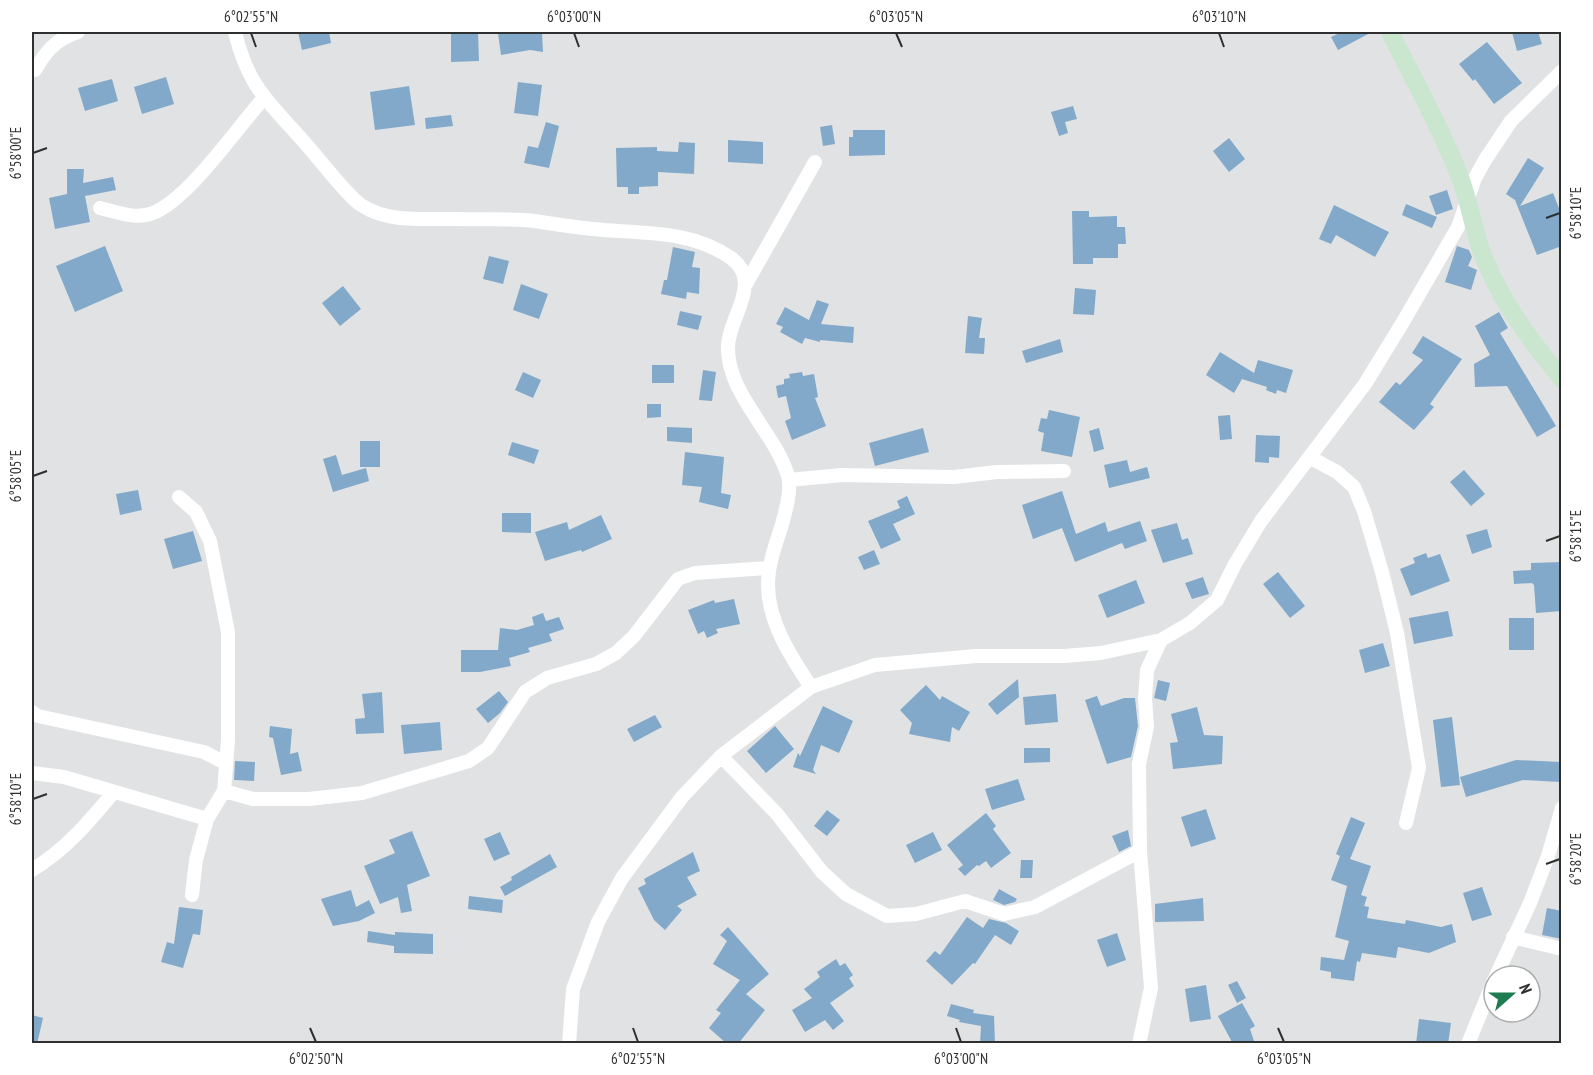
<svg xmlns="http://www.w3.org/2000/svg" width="1593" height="1075" viewBox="0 0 1593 1075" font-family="'PT Sans Narrow',sans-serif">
	<rect width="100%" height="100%" fill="#e0e2e3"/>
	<!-- building -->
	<path fill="#82a9ca" d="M 298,32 L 329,32 L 331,43 L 302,50 Z
		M 451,32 L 478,32 L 479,61 L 451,62 Z
		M 507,32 L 542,33 L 543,52 L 530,50 L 501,55 L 498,33 Z
		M 1342,32 L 1372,32 L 1338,50 L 1331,37 Z
		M 1512,32 L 1538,32 L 1542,44 L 1517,51 Z
		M 1487,42 L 1522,83 L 1494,104 L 1475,79 L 1473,81 L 1459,64 Z
		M 166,77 L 174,104 L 142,114 L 134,87 Z
		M 112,79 L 118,101 L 85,111 L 78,88 Z
		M 518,82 L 542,85 L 538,116 L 514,113 Z
		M 409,86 L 415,125 L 375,130 L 370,92 Z
		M 1073,106 L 1077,119 L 1065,122 L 1068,133 L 1059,136 L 1051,112 Z
		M 451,115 L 453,126 L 426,129 L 425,118 Z
		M 546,122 L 559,126 L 549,168 L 524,163 L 528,146 L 538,148 Z
		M 832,125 L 835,144 L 823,146 L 820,127 Z
		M 853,130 L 885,130 L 885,155 L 849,156 L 849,137 L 853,137 Z
		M 1229,138 L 1245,159 L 1229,172 L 1213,151 Z
		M 728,140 L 763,142 L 763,164 L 728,162 Z
		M 679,142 L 695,143 L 694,174 L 658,172 L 658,186 L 639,187 L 639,194 L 628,194 L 628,187 L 617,187 L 616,148 L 657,147 L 657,151 L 678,152 Z
		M 1528,158 L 1544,168 L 1520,206 L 1553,193 L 1562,216 L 1562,246 L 1537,255 L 1515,200 L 1506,194 Z
		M 67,169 L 84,169 L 83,183 L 113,177 L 116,190 L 85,196 L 90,222 L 55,229 L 49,198 L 67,194 Z
		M 1447,190 L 1453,209 L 1436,215 L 1429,196 Z
		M 1406,204 L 1437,217 L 1432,228 L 1402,215 Z
		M 1334,205 L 1389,232 L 1375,257 L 1336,235 L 1331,244 L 1319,239 Z
		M 1072,211 L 1089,211 L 1089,217 L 1117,216 L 1117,227 L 1125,227 L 1126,244 L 1118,244 L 1118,258 L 1093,258 L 1093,264 L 1073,264 Z
		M 105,246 L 123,291 L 75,312 L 56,266 Z
		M 1457,246 L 1469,250 L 1472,257 L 1468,266 L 1477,270 L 1471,290 L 1445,282 Z
		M 673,247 L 695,252 L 692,267 L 700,268 L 699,294 L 687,292 L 686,299 L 661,294 L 664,280 L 667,280 Z
		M 489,256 L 509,261 L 503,284 L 483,279 Z
		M 521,284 L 548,294 L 539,319 L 513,310 Z
		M 343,286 L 361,309 L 340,326 L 322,303 Z
		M 1075,288 L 1096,290 L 1094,315 L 1073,314 Z
		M 817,300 L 829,304 L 821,324 L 854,327 L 853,343 L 820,340 L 820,342 L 805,338 L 802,344 L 780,332 L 783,327 L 776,324 L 785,307 L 809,320 Z
		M 680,311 L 702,316 L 698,330 L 677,325 Z
		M 1499,312 L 1508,328 L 1500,333 L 1556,426 L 1537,437 L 1507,386 L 1475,387 L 1474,364 L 1490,355 L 1475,326 Z
		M 968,316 L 982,318 L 979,338 L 985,338 L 984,354 L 965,353 Z
		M 1423,336 L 1462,359 L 1430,404 L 1434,407 L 1414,430 L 1379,402 L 1396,382 L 1400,385 L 1423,360 L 1412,353 Z
		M 1060,339 L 1063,352 L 1026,363 L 1022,351 Z
		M 1220,352 L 1254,373 L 1258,360 L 1293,370 L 1286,393 L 1277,390 L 1276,394 L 1266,390 L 1267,387 L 1242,379 L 1234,393 L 1206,375 Z
		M 652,365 L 674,365 L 674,383 L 652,383 Z
		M 703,370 L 716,372 L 712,401 L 699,400 Z
		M 523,372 L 541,380 L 533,398 L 515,390 Z
		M 802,372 L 803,376 L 814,374 L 818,397 L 815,398 L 826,426 L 792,440 L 785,421 L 791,418 L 786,396 L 778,398 L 776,386 L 784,384 L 784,379 L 790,378 L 789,374 Z
		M 647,404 L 661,404 L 661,417 L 647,418 Z
		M 1049,410 L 1080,417 L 1072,457 L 1041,451 L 1044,433 L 1038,431 L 1041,418 L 1047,419 Z
		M 1230,415 L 1232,439 L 1220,440 L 1218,416 Z
		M 667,427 L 692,428 L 692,443 L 667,441 Z
		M 923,428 L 929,452 L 875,466 L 869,443 Z
		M 1099,428 L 1104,449 L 1094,452 L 1089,431 Z
		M 1256,435 L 1280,436 L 1279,458 L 1269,457 L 1269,463 L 1255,462 Z
		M 360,441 L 380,441 L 380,467 L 360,467 Z
		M 512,442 L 539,450 L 534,464 L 508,455 Z
		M 685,452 L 724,457 L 721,493 L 731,495 L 728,509 L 699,502 L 702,487 L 682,485 Z
		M 336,455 L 342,475 L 366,468 L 369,481 L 333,492 L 323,459 Z
		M 1127,460 L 1130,472 L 1147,467 L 1150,478 L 1109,488 L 1104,465 Z
		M 1464,470 L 1485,494 L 1471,506 L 1450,482 Z
		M 138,490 L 142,510 L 120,515 L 116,494 Z
		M 1062,491 L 1076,534 L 1105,522 L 1108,532 L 1140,521 L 1147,541 L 1125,549 L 1122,543 L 1075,562 L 1062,528 L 1033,539 L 1022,505 Z
		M 907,496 L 915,514 L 893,524 L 901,540 L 881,549 L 868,521 L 900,508 L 897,501 Z
		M 502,513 L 531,513 L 531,533 L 502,532 Z
		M 601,515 L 612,539 L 582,552 L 581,550 L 545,561 L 535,532 L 567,522 L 569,530 Z
		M 1177,523 L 1182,540 L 1188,538 L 1193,554 L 1163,563 L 1151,530 Z
		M 1487,529 L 1492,547 L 1472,554 L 1466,535 Z
		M 193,531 L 202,561 L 173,569 L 164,539 Z
		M 874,550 L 880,564 L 864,570 L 858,557 Z
		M 1426,553 L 1428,558 L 1440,554 L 1450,581 L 1411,596 L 1400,569 L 1415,563 L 1413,558 Z
		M 1562,562 L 1562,611 L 1536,613 L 1534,585 L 1532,583 L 1514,584 L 1513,571 L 1531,570 L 1531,563 Z
		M 1278,572 L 1305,606 L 1290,618 L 1263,584 Z
		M 1203,577 L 1209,594 L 1192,599 L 1185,583 Z
		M 1136,580 L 1145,603 L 1107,618 L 1098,595 Z
		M 734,599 L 740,624 L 716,629 L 718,633 L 707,638 L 704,631 L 698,634 L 688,610 L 714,600 L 715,603 Z
		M 1448,611 L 1453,636 L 1414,644 L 1409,618 Z
		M 543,613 L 546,621 L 559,617 L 564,629 L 549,634 L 552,641 L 528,648 L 530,652 L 509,658 L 511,666 L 480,672 L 461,672 L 461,650 L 498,650 L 500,628 L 517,630 L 534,625 L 532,617 Z
		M 1509,618 L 1534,618 L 1534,650 L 1509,650 Z
		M 1383,643 L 1390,666 L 1365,673 L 1359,650 Z
		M 1018,679 L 1019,697 L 997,715 L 988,704 Z
		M 1158,680 L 1170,683 L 1166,701 L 1154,698 Z
		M 926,685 L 940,700 L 942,696 L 970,712 L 959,731 L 952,727 L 950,742 L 909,734 L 912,723 L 900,710 Z
		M 499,691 L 508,702 L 500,713 L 488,723 L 476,709 Z
		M 382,692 L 384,733 L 356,734 L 355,719 L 365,718 L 362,694 Z
		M 1056,694 L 1058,722 L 1025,725 L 1023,697 Z
		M 1097,696 L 1101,706 L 1124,698 L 1135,698 L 1138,726 L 1131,757 L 1107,764 L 1085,700 Z
		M 823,706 L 853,721 L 839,753 L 821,745 L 813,770 L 816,774 L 793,767 L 798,753 L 800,756 Z
		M 1197,707 L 1204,735 L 1223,736 L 1222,764 L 1173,769 L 1170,743 L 1178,742 L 1171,714 Z
		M 655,715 L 662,727 L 634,742 L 627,729 Z
		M 1452,717 L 1460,785 L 1441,787 L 1433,720 Z
		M 440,722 L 442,750 L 404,754 L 401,725 Z
		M 270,726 L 292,729 L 290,754 L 298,752 L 302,771 L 281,775 L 273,738 L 269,737 Z
		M 775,726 L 794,749 L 766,773 L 747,751 Z
		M 1024,748 L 1050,748 L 1050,762 L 1024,763 Z
		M 1516,760 L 1561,762 L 1560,782 L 1523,780 L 1466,797 L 1460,777 Z
		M 235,761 L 255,762 L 254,781 L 234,780 Z
		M 1018,779 L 1025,800 L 992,810 L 985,789 Z
		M 1206,809 L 1216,839 L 1191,847 L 1181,817 Z
		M 827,810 L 840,820 L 827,836 L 814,826 Z
		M 986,813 L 996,826 L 993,829 L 1011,853 L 991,868 L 986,861 L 979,866 L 977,865 L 965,876 L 958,869 L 963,865 L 947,845 Z
		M 1351,817 L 1365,823 L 1350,859 L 1371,866 L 1361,895 L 1367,897 L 1364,906 L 1369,907 L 1367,918 L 1405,924 L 1406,920 L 1441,927 L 1452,924 L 1456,942 L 1429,953 L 1398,947 L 1396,958 L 1362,953 L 1360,962 L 1357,961 L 1354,981 L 1331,978 L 1331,972 L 1320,970 L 1321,957 L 1344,960 L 1349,941 L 1335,937 L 1347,886 L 1331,880 L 1340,856 L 1336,854 Z
		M 1128,830 L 1131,846 L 1119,852 L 1112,836 Z
		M 412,831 L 430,876 L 407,885 L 412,911 L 401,913 L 398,897 L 380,904 L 364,866 L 395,853 L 389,840 Z
		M 500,832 L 510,854 L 494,861 L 484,839 Z
		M 933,832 L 942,850 L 915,863 L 906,845 Z
		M 693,852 L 700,871 L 687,877 L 697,895 L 677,906 L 682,910 L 665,930 L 654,920 L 638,888 L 646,884 L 644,879 Z
		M 550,854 L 557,867 L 505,896 L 500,887 L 512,880 L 511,877 Z
		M 1021,860 L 1033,860 L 1032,878 L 1020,878 Z
		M 1482,887 L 1492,915 L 1472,921 L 1463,893 Z
		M 999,889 L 1017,899 L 1015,902 L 1004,905 L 993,900 Z
		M 351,890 L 356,907 L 369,900 L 375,913 L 359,921 L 333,926 L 321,899 Z
		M 469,896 L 503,900 L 502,913 L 468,909 Z
		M 1203,898 L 1204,921 L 1155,922 L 1155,904 Z
		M 179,907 L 203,910 L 200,935 L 193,934 L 183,968 L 161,962 L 167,942 L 174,944 Z
		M 1547,908 L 1562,911 L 1562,939 L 1542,935 Z
		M 967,917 L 983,928 L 989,919 L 1006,923 L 1019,931 L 1011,945 L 995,935 L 975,964 L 973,963 L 952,985 L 926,961 L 935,951 L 940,955 Z
		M 728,927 L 769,974 L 746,994 L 765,1010 L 738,1044 L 727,1044 L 709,1028 L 721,1013 L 716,1010 L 740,980 L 713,964 L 727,941 L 720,935 Z
		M 368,931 L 395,935 L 395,932 L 433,934 L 433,954 L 394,953 L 394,946 L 367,942 Z
		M 1117,933 L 1126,960 L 1107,967 L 1097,940 Z
		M 836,959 L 840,966 L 845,963 L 853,975 L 849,978 L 854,986 L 830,1003 L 844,1021 L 833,1030 L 825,1020 L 805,1032 L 792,1010 L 812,998 L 804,989 L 820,977 L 817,972 Z
		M 1237,981 L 1246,998 L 1237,1003 L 1228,985 Z
		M 1206,985 L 1211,1019 L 1190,1022 L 1185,989 Z
		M 1242,1003 L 1255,1026 L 1250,1029 L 1255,1044 L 1233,1044 L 1218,1016 Z
		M 951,1004 L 974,1010 L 973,1013 L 994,1016 L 995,1044 L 980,1044 L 981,1026 L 959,1022 L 960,1020 L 947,1016 Z
		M 32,1015 L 43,1018 L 37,1044 L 32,1044 Z
		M 1419,1019 L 1451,1023 L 1448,1044 L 1416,1044 Z"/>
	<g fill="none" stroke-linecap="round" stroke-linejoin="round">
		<!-- street -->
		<path stroke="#fff" stroke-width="14" d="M 235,32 C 248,87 268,101 304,142 C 318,157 346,195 361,205 C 389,224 429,218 460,219 C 485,220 510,218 535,221 C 554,224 573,227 593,229 C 641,234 690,229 731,258 C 764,282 728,318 728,347 C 727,394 775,432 788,476 C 792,491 785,513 781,528 C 775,546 768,565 768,585 C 768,622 791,657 811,687
			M 35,70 C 46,51 56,39 78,32
			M 100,208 C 116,212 134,219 150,214 C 186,203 237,128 263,99
			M 746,284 L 815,162
			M 1311,458 L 1337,472 L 1354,487 L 1364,511 L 1382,572 L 1397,633 L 1419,768 L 1406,823
			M 789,480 L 842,475 L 954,477 L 997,472 L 1064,471
			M 179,497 L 196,512 L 210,541 L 228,632 L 228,740 L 224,791 L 207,819 L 196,860 L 192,895
			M 32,712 L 38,716 L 204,752 L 225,763
			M 721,756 L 777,814 L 822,872 L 846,894 L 887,916 L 916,914 L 965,901 L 1004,914 L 1035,907 L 1140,851
			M 32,773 L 64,777 L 207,819
			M 224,791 L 253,799 L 309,799 L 362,793 L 469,761 L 488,748 L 525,692 L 547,678 L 596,664 L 616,653 L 634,636 L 678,579 L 695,573 L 769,568
			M 32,870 C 65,850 88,823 113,793
			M 1513,937 L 1562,949
			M 1496,976 L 1530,903 L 1548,856 L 1562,808
			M 569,1044 L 573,989 L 598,922 L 622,878 L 682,797 L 721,756 L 811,687 L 875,665 L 976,656 L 1064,656 L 1101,653 L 1161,640 L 1190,623 L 1217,600 L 1235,564 L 1261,521 L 1365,384 L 1403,322 L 1458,227 L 1475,178 L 1485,160 L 1511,121 L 1562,71
			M 1139,1044 L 1151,988 L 1140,851 L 1139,764 L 1147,727 L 1145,698 L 1147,670 L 1161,640
			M 1468,1044 L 1494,980"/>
		<!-- secondary -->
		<path stroke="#cae6ce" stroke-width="18" d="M 1390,32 C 1413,78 1439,124 1458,172 C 1468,197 1472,222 1480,247 C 1497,296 1529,339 1562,379"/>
	</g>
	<!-- ticks -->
	<path fill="none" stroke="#2e2f2f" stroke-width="2" d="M 251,33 L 256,47M 574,33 L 579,47M 896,33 L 902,47M 1219,33 L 1224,47M 33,153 L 47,148M 1546,218 L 1560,213M 33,476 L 47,471M 1546,541 L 1560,536M 33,799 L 47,794M 1546,864 L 1560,859M 310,1028 L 316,1042M 633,1028 L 638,1042M 956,1028 L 961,1042M 1278,1028 L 1284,1042"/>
	<!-- border -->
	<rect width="1593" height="1075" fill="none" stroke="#ffffff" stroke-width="66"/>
	<!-- north arrow -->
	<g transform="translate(1512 994) rotate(69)"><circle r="28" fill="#ffffff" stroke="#abacac" stroke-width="1.5"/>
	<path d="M0-4.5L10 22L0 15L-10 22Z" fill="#1f7b50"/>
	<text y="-9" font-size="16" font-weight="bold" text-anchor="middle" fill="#2e2f2f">N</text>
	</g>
	<rect x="33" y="33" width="1527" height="1009" fill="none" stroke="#2e2f2f" stroke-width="2"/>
	<g font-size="15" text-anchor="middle" fill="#2e2f2f">
		<text x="251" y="22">6°02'55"N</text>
		<text x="574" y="22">6°03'00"N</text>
		<text x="896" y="22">6°03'05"N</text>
		<text x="1219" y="22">6°03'10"N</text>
		<text transform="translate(16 153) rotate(-90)" y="5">6°58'00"E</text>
		<text transform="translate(1576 213) rotate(-90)" y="5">6°58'10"E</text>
		<text transform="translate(16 476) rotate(-90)" y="5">6°58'05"E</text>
		<text transform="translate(1576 536) rotate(-90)" y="5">6°58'15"E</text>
		<text transform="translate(16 799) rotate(-90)" y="5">6°58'10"E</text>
		<text transform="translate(1576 859) rotate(-90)" y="5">6°58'20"E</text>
		<text x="316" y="1064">6°02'50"N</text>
		<text x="638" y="1064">6°02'55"N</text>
		<text x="961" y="1064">6°03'00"N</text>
		<text x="1284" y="1064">6°03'05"N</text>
	</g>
</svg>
